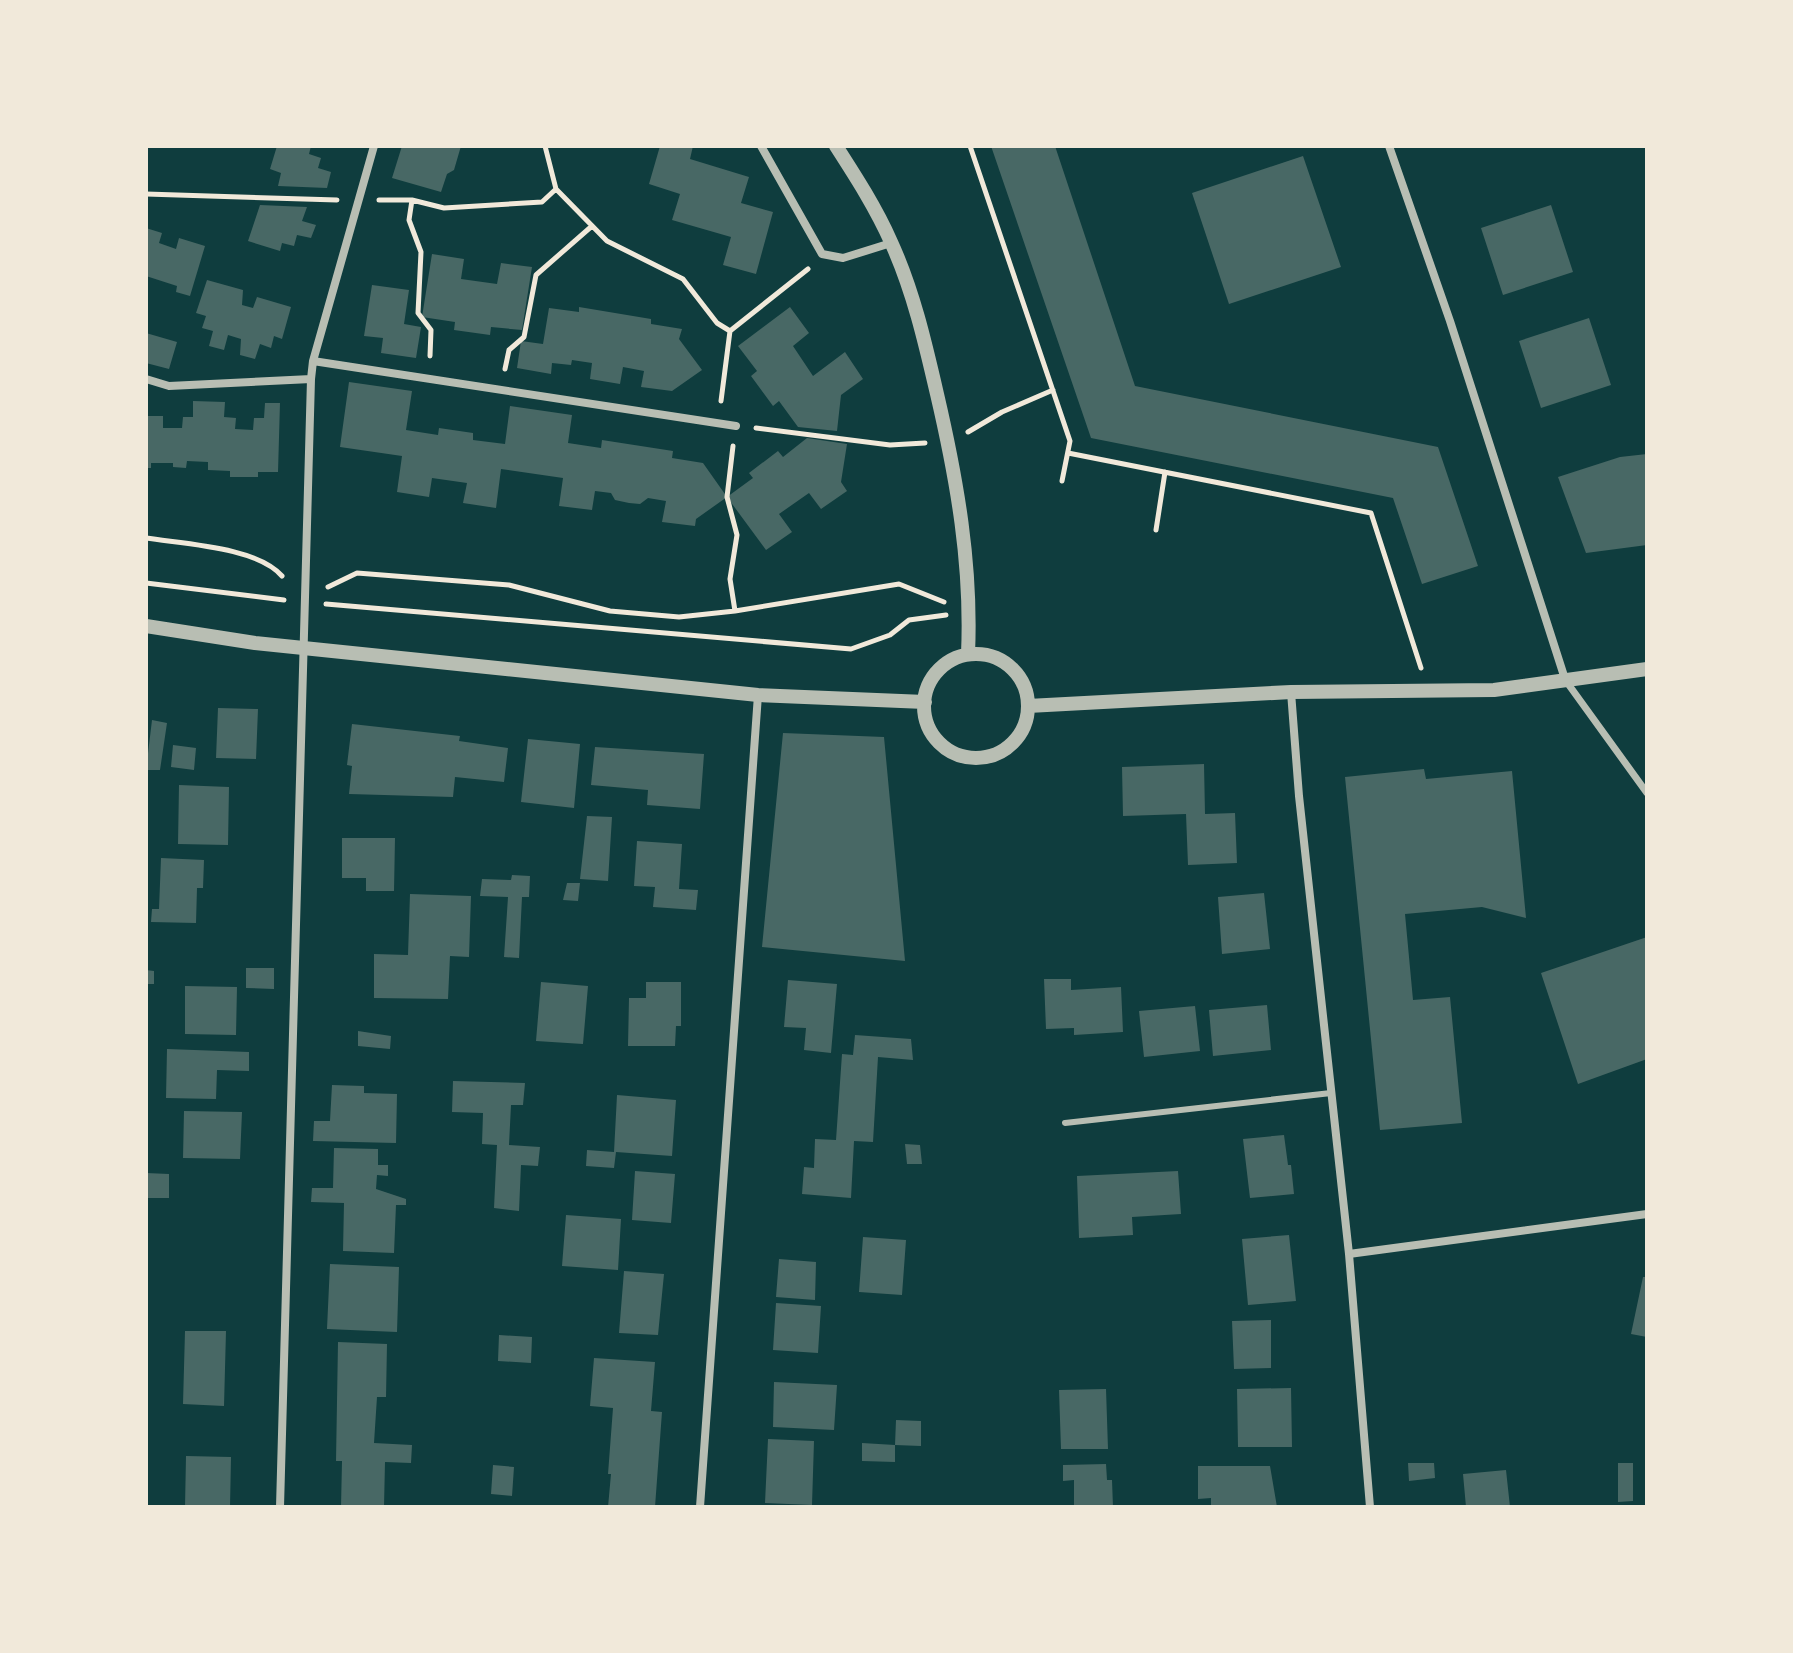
<svg xmlns="http://www.w3.org/2000/svg" width="1793" height="1653" viewBox="0 0 1793 1653" font-family="'IBM Plex Sans',sans-serif">
	<rect width="100%" height="100%" fill="#0f3d3e"/>
	<!-- building -->
	<path fill="#486865" d="M 277,146 L 311,146 L 309,154 L 321,158 L 318,168 L 331,172 L 327,188 L 278,186 L 281,173 L 270,169 Z
		M 402,146 L 461,146 L 454,170 L 447,174 L 441,192 L 392,178 Z
		M 660,146 L 693,146 L 690,159 L 749,177 L 741,203 L 773,212 L 756,274 L 723,265 L 731,237 L 672,220 L 680,194 L 649,184 Z
		M 991,146 L 1055,146 L 1135,386 L 1438,447 L 1478,566 L 1422,584 L 1393,498 L 1091,438 Z
		M 1303,156 L 1341,267 L 1229,304 L 1192,193 Z
		M 260,205 L 307,207 L 302,221 L 316,225 L 311,238 L 297,235 L 294,246 L 282,243 L 280,251 L 248,241 Z
		M 1551,205 L 1573,272 L 1503,295 L 1481,228 Z
		M 146,228 L 162,233 L 159,243 L 176,249 L 179,238 L 205,246 L 190,296 L 176,292 L 177,286 L 146,276 Z
		M 432,254 L 464,259 L 461,279 L 497,284 L 501,263 L 532,267 L 522,330 L 491,327 L 490,335 L 454,330 L 455,322 L 422,317 Z
		M 207,280 L 243,290 L 242,305 L 253,308 L 257,297 L 291,307 L 282,339 L 274,336 L 271,348 L 260,344 L 255,359 L 240,355 L 241,339 L 228,335 L 224,350 L 209,346 L 213,331 L 202,328 L 206,316 L 196,313 Z
		M 372,285 L 409,290 L 404,324 L 421,327 L 416,358 L 381,353 L 383,338 L 364,336 Z
		M 579,307 L 651,319 L 651,324 L 682,329 L 679,339 L 702,370 L 672,391 L 641,387 L 644,371 L 623,367 L 620,384 L 590,379 L 592,363 L 572,360 L 571,365 L 552,363 L 551,374 L 517,368 L 521,341 L 543,344 L 549,308 L 579,312 Z
		M 790,307 L 809,333 L 793,346 L 813,376 L 845,352 L 863,379 L 841,395 L 837,431 L 798,427 L 779,401 L 773,406 L 751,376 L 757,371 L 738,346 Z
		M 1589,318 L 1611,385 L 1541,408 L 1519,341 Z
		M 146,333 L 177,342 L 169,369 L 146,363 Z
		M 349,382 L 412,391 L 406,430 L 438,435 L 439,428 L 473,433 L 473,440 L 505,444 L 510,406 L 572,415 L 568,443 L 601,448 L 602,440 L 673,451 L 672,458 L 703,463 L 727,497 L 696,519 L 695,526 L 662,522 L 666,501 L 648,498 L 640,504 L 629,503 L 615,500 L 611,493 L 595,491 L 592,510 L 559,506 L 563,478 L 501,469 L 496,508 L 463,503 L 467,483 L 432,478 L 429,497 L 397,492 L 402,456 L 340,447 Z
		M 193,401 L 225,402 L 224,417 L 236,418 L 235,429 L 253,430 L 254,418 L 264,418 L 265,403 L 280,403 L 278,472 L 258,472 L 258,477 L 230,477 L 230,471 L 208,470 L 208,462 L 187,461 L 186,468 L 173,467 L 173,463 L 151,463 L 151,468 L 146,468 L 146,416 L 163,416 L 163,428 L 182,428 L 183,417 L 193,417 Z
		M 807,438 L 847,444 L 841,482 L 847,491 L 821,509 L 809,493 L 779,514 L 792,532 L 766,550 L 727,497 L 753,478 L 749,473 L 778,451 L 783,457 Z
		M 1647,454 L 1647,545 L 1586,553 L 1558,477 L 1620,457 Z
		M 218,708 L 258,709 L 256,759 L 216,758 Z
		M 152,720 L 167,723 L 160,770 L 146,770 Z
		M 352,724 L 460,736 L 459,741 L 508,748 L 504,782 L 455,777 L 453,797 L 349,794 L 352,766 L 347,765 Z
		M 783,733 L 884,737 L 905,961 L 762,947 Z
		M 528,739 L 580,744 L 574,808 L 521,802 Z
		M 173,745 L 196,748 L 194,770 L 171,767 Z
		M 595,747 L 704,754 L 700,809 L 647,805 L 648,790 L 591,785 Z
		M 1204,764 L 1205,814 L 1235,813 L 1237,863 L 1188,865 L 1186,814 L 1123,816 L 1122,767 Z
		M 1424,769 L 1426,779 L 1512,771 L 1526,918 L 1482,907 L 1405,914 L 1413,1000 L 1450,997 L 1462,1123 L 1380,1130 L 1345,777 Z
		M 179,785 L 229,787 L 228,845 L 178,844 Z
		M 587,816 L 612,817 L 608,881 L 580,879 Z
		M 342,838 L 395,838 L 394,891 L 366,891 L 366,878 L 342,878 Z
		M 637,841 L 682,844 L 679,889 L 698,890 L 696,910 L 653,907 L 655,887 L 634,886 Z
		M 161,858 L 204,860 L 203,888 L 197,888 L 196,923 L 151,922 L 152,909 L 159,909 Z
		M 512,875 L 530,876 L 529,897 L 522,897 L 519,958 L 504,957 L 508,897 L 480,896 L 482,879 L 511,880 Z
		M 567,883 L 580,883 L 578,901 L 563,900 Z
		M 1264,893 L 1270,949 L 1222,954 L 1218,897 Z
		M 410,894 L 471,896 L 469,957 L 450,956 L 448,999 L 374,998 L 374,954 L 408,955 Z
		M 1647,937 L 1647,1059 L 1578,1084 L 1541,973 Z
		M 246,968 L 274,968 L 274,989 L 246,988 Z
		M 146,970 L 154,971 L 154,984 L 146,984 Z
		M 1044,979 L 1071,979 L 1071,990 L 1121,987 L 1123,1032 L 1074,1035 L 1074,1028 L 1046,1029 Z
		M 788,980 L 837,984 L 831,1053 L 804,1050 L 806,1028 L 784,1027 Z
		M 541,982 L 588,986 L 583,1044 L 536,1041 Z
		M 646,982 L 681,982 L 681,1026 L 676,1026 L 675,1046 L 628,1046 L 629,998 L 646,998 Z
		M 185,986 L 237,987 L 236,1035 L 185,1034 Z
		M 1267,1005 L 1271,1050 L 1213,1056 L 1209,1010 Z
		M 1195,1006 L 1200,1051 L 1144,1057 L 1139,1011 Z
		M 358,1031 L 391,1036 L 390,1049 L 358,1046 Z
		M 855,1035 L 911,1039 L 913,1060 L 878,1057 L 873,1142 L 854,1141 L 851,1198 L 802,1194 L 804,1167 L 814,1168 L 815,1139 L 836,1140 L 842,1054 L 853,1055 Z
		M 167,1049 L 249,1052 L 249,1071 L 217,1070 L 216,1099 L 166,1098 Z
		M 453,1081 L 525,1083 L 523,1105 L 511,1105 L 509,1145 L 540,1147 L 538,1166 L 521,1165 L 519,1211 L 494,1208 L 497,1145 L 482,1144 L 483,1113 L 452,1112 Z
		M 332,1085 L 364,1086 L 364,1093 L 397,1094 L 396,1143 L 313,1141 L 314,1121 L 330,1121 Z
		M 617,1095 L 676,1100 L 672,1156 L 616,1152 L 614,1168 L 586,1166 L 587,1150 L 614,1152 Z
		M 184,1111 L 242,1112 L 240,1159 L 183,1158 Z
		M 1284,1135 L 1288,1165 L 1291,1165 L 1294,1194 L 1250,1198 L 1243,1139 Z
		M 905,1144 L 920,1145 L 922,1164 L 907,1164 Z
		M 334,1148 L 378,1149 L 378,1165 L 388,1165 L 388,1176 L 377,1175 L 376,1189 L 406,1199 L 406,1205 L 396,1205 L 394,1253 L 343,1251 L 344,1203 L 311,1202 L 312,1188 L 333,1188 Z
		M 635,1171 L 675,1174 L 671,1223 L 632,1220 Z
		M 1178,1171 L 1181,1214 L 1132,1217 L 1133,1235 L 1079,1238 L 1077,1176 Z
		M 146,1173 L 169,1174 L 169,1198 L 147,1198 Z
		M 566,1215 L 621,1219 L 618,1270 L 562,1266 Z
		M 1289,1235 L 1296,1301 L 1248,1305 L 1242,1239 Z
		M 863,1237 L 906,1240 L 902,1295 L 859,1292 Z
		M 779,1259 L 816,1262 L 815,1300 L 776,1297 Z
		M 330,1264 L 399,1267 L 397,1332 L 327,1329 Z
		M 624,1271 L 664,1274 L 658,1335 L 619,1333 Z
		M 1643,1277 L 1647,1277 L 1647,1337 L 1631,1334 Z
		M 776,1303 L 821,1306 L 818,1353 L 773,1350 Z
		M 1271,1320 L 1271,1368 L 1234,1369 L 1232,1321 Z
		M 185,1331 L 226,1331 L 224,1406 L 183,1404 Z
		M 499,1335 L 532,1337 L 531,1363 L 498,1361 Z
		M 338,1342 L 387,1344 L 386,1397 L 377,1397 L 374,1443 L 412,1445 L 411,1463 L 385,1462 L 384,1507 L 341,1507 L 342,1461 L 336,1461 Z
		M 594,1358 L 655,1362 L 651,1411 L 662,1412 L 655,1507 L 608,1507 L 611,1474 L 608,1474 L 613,1408 L 590,1406 Z
		M 774,1382 L 837,1385 L 834,1430 L 773,1427 Z
		M 1291,1388 L 1292,1447 L 1238,1447 L 1237,1389 Z
		M 1106,1389 L 1108,1449 L 1061,1449 L 1059,1390 Z
		M 896,1420 L 921,1421 L 921,1446 L 895,1445 Z
		M 768,1439 L 814,1441 L 812,1505 L 765,1503 Z
		M 862,1443 L 895,1445 L 895,1462 L 862,1461 Z
		M 186,1456 L 231,1457 L 230,1507 L 185,1507 Z
		M 1408,1463 L 1434,1463 L 1435,1478 L 1409,1481 Z
		M 1618,1463 L 1633,1463 L 1633,1501 L 1618,1502 Z
		M 1106,1464 L 1107,1480 L 1112,1480 L 1113,1507 L 1074,1507 L 1074,1480 L 1063,1481 L 1063,1465 Z
		M 493,1465 L 514,1467 L 512,1496 L 491,1494 Z
		M 1198,1466 L 1270,1466 L 1277,1507 L 1211,1507 L 1211,1498 L 1198,1499 Z
		M 1506,1470 L 1510,1507 L 1466,1507 L 1463,1474 Z"/>
	<g fill="none" stroke-linecap="round" stroke-linejoin="round">
		<!-- path -->
		<path stroke="#f1e9da" stroke-width="5" d="M 545,146 L 556,189 L 607,241 L 683,279 L 717,323 L 730,331
			M 970,146 L 1070,441 L 1062,481
			M 146,194 L 337,200
			M 379,200 L 412,200 L 444,208 L 542,202 L 556,189
			M 412,200 L 409,220 L 421,252 L 418,313 L 431,330 L 430,356
			M 505,369 L 509,350 L 524,337 L 536,275 L 592,226
			M 721,401 L 730,331 L 808,269
			M 756,428 L 890,445 L 925,443
			M 968,432 L 1002,412 L 1053,390
			M 733,446 L 727,497 L 737,535 L 730,579 L 735,611
			M 1068,453 L 1371,513 L 1421,668
			M 1156,530 L 1165,472
			M 146,538 C 184,544 257,547 282,576
			M 146,583 L 284,600
			M 328,587 L 357,573 L 509,585 L 610,611 L 679,617 L 735,611 L 899,584 L 944,602
			M 326,604 L 851,649 L 890,635 L 909,620 L 946,615"/>
		<!-- service -->
		<path stroke="#b8beb3" stroke-width="6" d="M 1065,1123 L 1331,1093"/>
		<!-- pedestrian -->
		<path stroke="#b8beb3" stroke-width="7" d="M 1566,681 L 1647,793"/>
		<!-- minor -->
		<path stroke="#b8beb3" stroke-width="8" d="M 761,146 L 822,254 L 843,258 L 891,243
			M 1389,146 L 1450,321 L 1565,679
			M 313,361 L 736,426
			M 146,379 L 169,386 L 311,379
			M 1291,692 L 1299,796 L 1349,1254 L 1370,1507
			M 1349,1254 L 1647,1214
			M 280,1507 L 311,379 L 313,361 L 374,146
			M 700,1507 L 758,695"/>
		<!-- tertiary -->
		<path stroke="#b8beb3" stroke-width="14" d="M 836,146 C 856,177 876,208 891,242 C 913,290 925,342 937,394 C 957,480 972,565 968,654
			M 146,626 L 255,643 L 758,695 L 925,702
			M924 706a52 52 0 1 1 104 0a52 52 0 1 1-104 0Z
			M 1028,706 L 1291,692 L 1494,690 L 1647,669"/>
	</g>
	<!-- border -->
	<rect width="1793" height="1653" fill="none" stroke="#f1e9da" stroke-width="296"/>
</svg>
